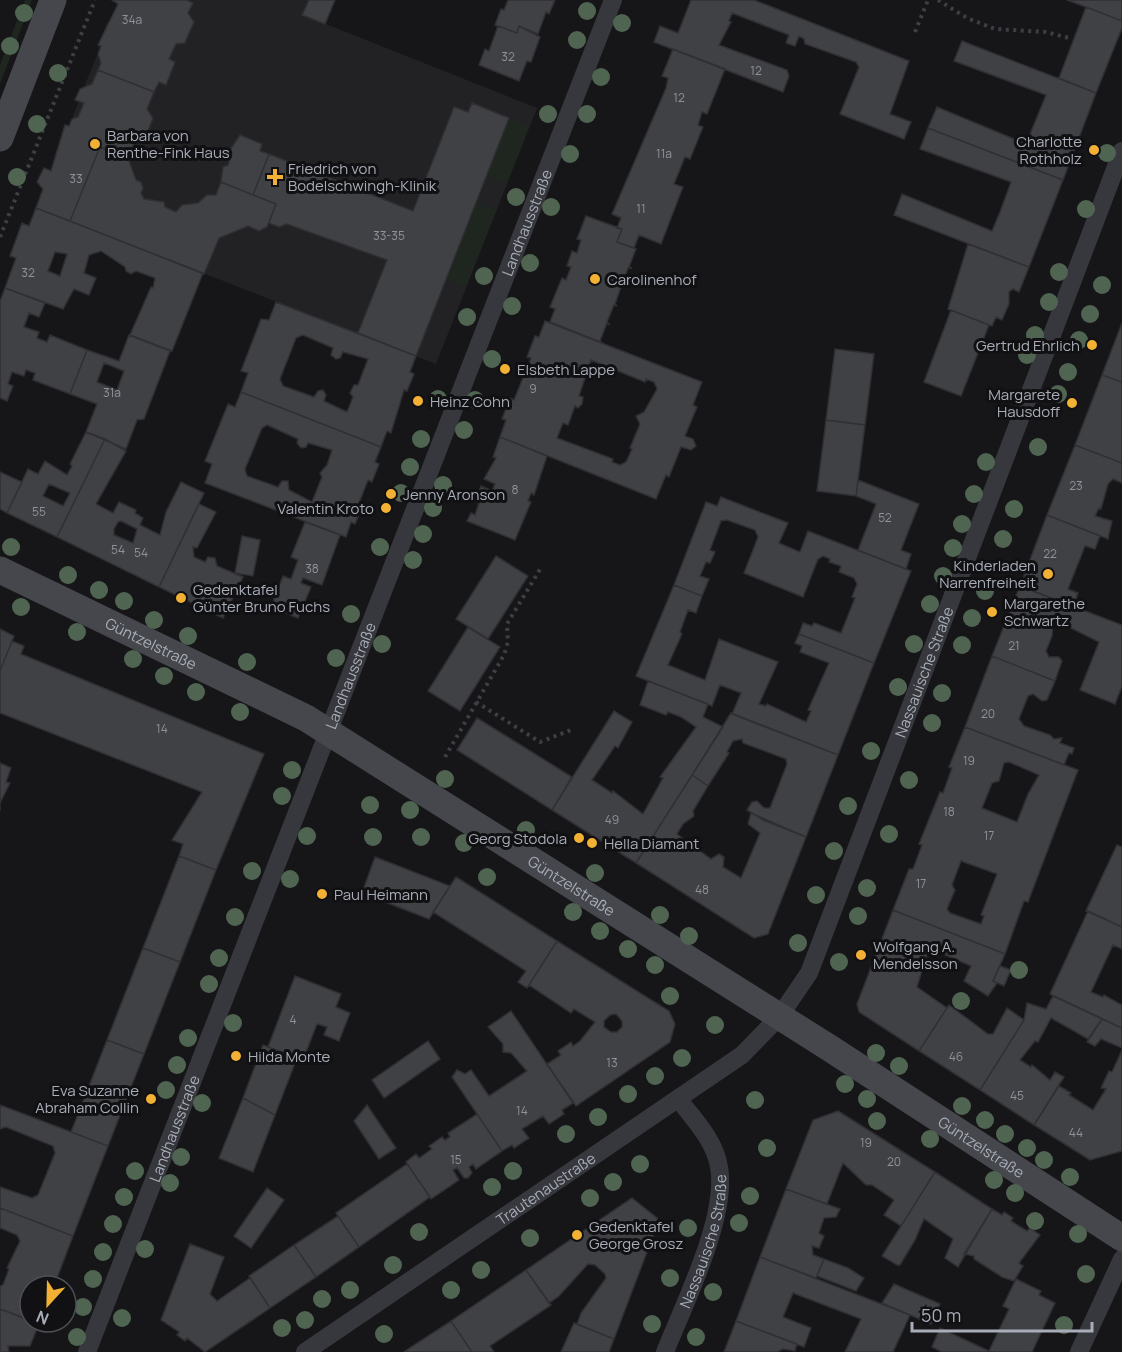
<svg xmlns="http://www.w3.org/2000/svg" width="1122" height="1352" viewBox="0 0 1122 1352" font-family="Manrope,sans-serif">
	<rect width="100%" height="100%" fill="#161618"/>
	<!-- built -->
	<path fill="#222225" d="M 112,0 L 335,0 L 326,24 L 537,108 L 436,364 L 36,208 L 43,189 L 37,182 L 44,168 L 51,170 L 65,125 L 69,126 L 79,101 L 75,99 L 80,89 L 84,87 L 101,46 L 98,45 L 107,23 L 110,24 L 118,5 Z"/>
	<!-- green -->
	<path fill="#1e261f" d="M 25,0 L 32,0 L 0,84 L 0,65 Z
		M 509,118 L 529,126 L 507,183 L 486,176 Z
		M 476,202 L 496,211 L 466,287 L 446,280 Z"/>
	<!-- building -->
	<path fill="#404145" stroke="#303034" stroke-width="1.5" fill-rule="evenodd" d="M 112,0 L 186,0 L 193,3 L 188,13 L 194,22 L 188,35 L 185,43 L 176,44 L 169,59 L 175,62 L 166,85 L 159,82 L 154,92 L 98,70 L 101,63 L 98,54 L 101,46 L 98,45 L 118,4 Z
		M 309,0 L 335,0 L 325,24 L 302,15 Z
		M 508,0 L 555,0 L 549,14 L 546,12 L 538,34 L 519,26 L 517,33 L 495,25 L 501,9 L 504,10 Z
		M 691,0 L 754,0 L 909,61 L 890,114 L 911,122 L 904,139 L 840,114 L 859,67 L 856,62 L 805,44 L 804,39 L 799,36 L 795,46 L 786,43 L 789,35 L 732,13 L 729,21 L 731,22 L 719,45 L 787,70 L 789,76 L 783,92 L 654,42 L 660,26 L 678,33 Z
		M 1067,0 L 1122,0 L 1122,21 L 1086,7 Z
		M 1086,7 L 1122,21 L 1122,28 L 1096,93 L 1059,78 Z
		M 498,26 L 517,33 L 519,26 L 540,37 L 531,62 L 527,61 L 519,81 L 479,65 L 485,49 L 489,51 Z
		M 962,41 L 1096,93 L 1063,180 L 928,128 L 937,107 L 1026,144 L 1046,95 L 954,61 Z
		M 673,49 L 725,69 L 707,114 L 702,112 L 698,125 L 703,127 L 690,159 L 685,157 L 674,184 L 683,187 L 661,244 L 639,235 L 634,248 L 617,242 L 622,229 L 617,228 L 621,218 L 612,214 L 666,88 L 668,78 L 662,76 Z
		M 98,70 L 154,92 L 147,109 L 153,118 L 145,139 L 135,140 L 128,158 L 100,147 L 70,221 L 36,208 L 43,189 L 37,182 L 44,168 L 51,171 L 65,125 L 69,126 L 72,119 L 78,117 L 84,103 L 75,100 L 80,89 L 92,84 Z
		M 472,103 L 509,118 L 416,356 L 358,333 L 387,260 L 287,224 L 279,227 L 269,223 L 276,204 L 253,195 L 269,154 L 413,211 L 454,107 L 468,112 Z
		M 928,128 L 1063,180 L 1029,267 L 894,215 L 902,194 L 992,231 L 1000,212 L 1011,182 L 920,149 Z
		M 240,135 L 262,144 L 260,151 L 269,154 L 253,195 L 221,182 L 223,167 L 228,165 L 232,154 L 230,150 Z
		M 100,147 L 128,158 L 136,180 L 141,182 L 143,188 L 141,193 L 144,199 L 164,202 L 165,207 L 176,212 L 182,205 L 198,203 L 207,195 L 216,195 L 221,182 L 276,204 L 267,227 L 259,231 L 248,226 L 219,238 L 204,274 L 70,221 Z
		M 36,208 L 203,273 L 172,351 L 130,335 L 151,287 L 153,288 L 155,278 L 136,271 L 131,274 L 126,271 L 125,267 L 101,251 L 89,255 L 84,273 L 96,278 L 89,295 L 74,289 L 63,309 L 5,288 L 16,258 L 10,256 L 22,223 L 29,226 ZM 55,252 L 67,254 L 60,276 L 48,271 Z
		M 586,216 L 622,229 L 617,242 L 636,249 L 629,267 L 632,268 L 628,268 L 622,285 L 625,287 L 621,287 L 615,304 L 617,306 L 614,305 L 607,322 L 610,325 L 607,323 L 600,341 L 603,343 L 550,322 L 555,309 L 550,307 L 562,278 L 566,280 L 571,267 L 567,266 L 572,251 L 577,253 L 581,240 L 577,239 Z
		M 968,244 L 1029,267 L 1019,292 L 1013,289 L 1009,292 L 1009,304 L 1002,320 L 996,317 L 992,326 L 948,309 Z
		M 5,288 L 45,303 L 39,317 L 29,313 L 24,327 L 39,332 L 37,338 L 47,342 L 50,335 L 87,350 L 70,394 L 33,380 L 35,373 L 26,370 L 24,376 L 12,372 L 8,384 L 13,386 L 7,401 L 0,398 L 0,301 Z
		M 276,302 L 416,356 L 410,372 L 414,374 L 407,391 L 404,390 L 391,433 L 387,431 L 381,447 L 241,392 L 248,373 L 241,371 L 261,319 L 269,320 ZM 303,335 L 333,348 L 331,355 L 336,359 L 340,358 L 343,352 L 368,359 L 358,385 L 354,385 L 350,393 L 353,397 L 347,412 L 324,401 L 326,395 L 323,390 L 318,391 L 314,397 L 283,386 L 280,379 L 296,338 Z
		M 951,310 L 989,325 L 961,396 L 924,382 Z
		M 545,321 L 702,382 L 693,405 L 697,407 L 685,436 L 693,439 L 696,446 L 691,450 L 681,447 L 669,477 L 666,475 L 656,499 L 500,437 L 506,420 L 502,419 L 510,398 L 514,400 L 531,358 L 527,357 L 535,336 L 539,337 ZM 591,360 L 645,382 L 646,379 L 654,382 L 657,389 L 644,412 L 636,416 L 640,424 L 630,448 L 632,449 L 626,462 L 620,465 L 612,462 L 613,459 L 557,438 L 563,423 L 568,425 L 575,406 L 578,408 L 582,404 L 583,397 L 579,396 Z
		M 1122,323 L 1122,382 L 1102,375 Z
		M 129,335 L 170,351 L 144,419 L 137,420 L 126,449 L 86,432 L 97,404 L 70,394 L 87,350 L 119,361 ZM 104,363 L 124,371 L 117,390 L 97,382 Z
		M 835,349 L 874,354 L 865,425 L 826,420 Z
		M 1102,375 L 1122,382 L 1122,463 L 1075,445 Z
		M 241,392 L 381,447 L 375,462 L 379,464 L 372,482 L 368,480 L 359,503 L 363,505 L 355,524 L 351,522 L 346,537 L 205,483 L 212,464 L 205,461 L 228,404 L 235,407 ZM 267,425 L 298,439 L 297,443 L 301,448 L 306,447 L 308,443 L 332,450 L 327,465 L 320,473 L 322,477 L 312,502 L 289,490 L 288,481 L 282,481 L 278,487 L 247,476 L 245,469 L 262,428 Z
		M 826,420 L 865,425 L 856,496 L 817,491 Z
		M 86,432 L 105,439 L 57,537 L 7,513 L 28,469 L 38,474 L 45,461 L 67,475 L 72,466 L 70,464 ZM 49,484 L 70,493 L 63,506 L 43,496 Z
		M 500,437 L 547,456 L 534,495 L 531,493 L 528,501 L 531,502 L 515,540 L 467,521 L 471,513 L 475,515 L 479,503 L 475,502 L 481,486 L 492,491 L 495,484 L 484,479 L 496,458 L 493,457 Z
		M 105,439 L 126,451 L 96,504 L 113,513 L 119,502 L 136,510 L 135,513 L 143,518 L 140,525 L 160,535 L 166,512 L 181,482 L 204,493 L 159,587 L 57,537 ZM 121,521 L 137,529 L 133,543 L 114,535 L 114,529 L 118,522 Z
		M 1075,445 L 1122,463 L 1122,483 L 1113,479 L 1108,484 L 1101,509 L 1099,508 L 1095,516 L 1112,521 L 1108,539 L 1047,515 Z
		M 0,472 L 22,482 L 7,513 L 0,509 Z
		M 858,480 L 919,504 L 901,550 L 911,554 L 906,569 L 858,550 L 876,504 L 856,496 Z
		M 721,497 L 788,523 L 779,543 L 800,552 L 808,531 L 911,571 L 874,663 L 799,634 L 803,623 L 812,626 L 814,623 L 841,633 L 855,598 L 852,597 L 857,584 L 854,578 L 839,572 L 841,566 L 829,562 L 830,559 L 823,556 L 818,559 L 803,597 L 744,573 L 758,537 L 755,530 L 727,520 L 721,521 L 710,550 L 715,552 L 710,563 L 706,562 L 700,576 L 709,579 L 702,596 L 674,585 L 706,502 L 717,506 Z
		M 199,504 L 216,512 L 197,548 L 193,547 L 194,557 L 205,562 L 208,557 L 215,558 L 217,566 L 243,577 L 223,618 L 159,587 Z
		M 1047,515 L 1100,536 L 1095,549 L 1085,546 L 1068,589 L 1078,593 L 1073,607 L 1020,586 Z
		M 305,522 L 340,535 L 322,585 L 303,578 L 301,583 L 311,587 L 298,618 L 271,607 L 283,576 L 291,579 L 298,560 L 291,557 Z
		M 242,536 L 260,540 L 253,576 L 235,573 Z
		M 496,556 L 528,576 L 488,639 L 456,619 Z
		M 674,585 L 702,596 L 696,613 L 688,610 L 680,632 L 682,634 L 668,665 L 705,680 L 719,639 L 778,662 L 759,704 L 766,706 L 767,704 L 806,722 L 811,711 L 808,710 L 829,663 L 800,652 L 802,646 L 795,643 L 799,634 L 874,663 L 838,755 L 732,714 L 741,693 L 720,685 L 712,706 L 636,676 Z
		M 1020,586 L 1122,625 L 1122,686 L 1115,704 L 1080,690 L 1099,642 L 1071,628 L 1053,625 L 1052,636 L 1046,651 L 1049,657 L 1059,657 L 1062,661 L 1055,681 L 992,656 Z
		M 468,627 L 500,647 L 460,711 L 428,691 Z
		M 0,629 L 14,636 L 0,671 Z
		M 12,641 L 24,646 L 21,654 L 264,754 L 216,870 L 179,856 L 183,844 L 172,840 L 202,792 L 0,713 L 0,671 Z
		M 992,656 L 1055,681 L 1047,700 L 1042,701 L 1033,694 L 1028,696 L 1019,719 L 1024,726 L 1050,735 L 1054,739 L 1062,738 L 1060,743 L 1074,748 L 1072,754 L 1069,753 L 1064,765 L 965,727 Z
		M 648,681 L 708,704 L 703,717 L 723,727 L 636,863 L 552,810 L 614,711 L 632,722 L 618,748 L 615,746 L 592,780 L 612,793 L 613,791 L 643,814 L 663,778 L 660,777 L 696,727 L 681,717 L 668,712 L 666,715 L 640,705 Z
		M 731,713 L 838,755 L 806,837 L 763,820 L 747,810 L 752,802 L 757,801 L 764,808 L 770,808 L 787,764 L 786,759 L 743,743 L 742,739 L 733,741 L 727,752 L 729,753 L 708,786 L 692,775 Z
		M 477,718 L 572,777 L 552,810 L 457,750 Z
		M 965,727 L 1078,770 L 1028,902 L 1024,901 L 1005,954 L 893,910 L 909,869 L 913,869 L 922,845 L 919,844 L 940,792 L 943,793 L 952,768 L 949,767 ZM 1009,762 L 1039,775 L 1028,794 L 1017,822 L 982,808 L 992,783 L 999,781 L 1004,763 ZM 961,861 L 997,874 L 981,915 L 984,916 L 981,924 L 950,913 L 947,909 L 955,890 L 952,885 Z
		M 0,763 L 11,768 L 6,782 L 10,783 L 0,803 L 0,811 Z
		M 692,775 L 708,786 L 693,811 L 694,816 L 683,824 L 677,834 L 711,859 L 719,854 L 724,857 L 723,867 L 741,878 L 760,833 L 748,824 L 751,813 L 806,837 L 768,934 L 754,938 L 636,863 Z
		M 1117,845 L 1122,847 L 1122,927 L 1086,911 Z
		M 179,856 L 216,870 L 180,962 L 143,948 Z
		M 375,857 L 450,886 L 429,919 L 362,893 Z
		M 456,877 L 557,941 L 527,988 L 518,982 L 526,971 L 433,912 Z
		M 893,910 L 1005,954 L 993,981 L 997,983 L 988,996 L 964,981 L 971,966 L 929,948 L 917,987 L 947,1008 L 919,1051 L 859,1012 L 857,1004 Z
		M 1088,911 L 1122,927 L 1122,949 L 1113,945 L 1091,992 L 1103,997 L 1104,995 L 1122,1005 L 1122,1028 L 1050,994 Z
		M 557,941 L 669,1011 L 675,1024 L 670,1042 L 576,1106 L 547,1064 L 561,1055 L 558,1051 L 571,1042 L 573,1046 L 580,1041 L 595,1022 L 574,1009 L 571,1013 L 529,985 ZM 616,1014 L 622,1021 L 622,1027 L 617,1032 L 611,1032 L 604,1027 L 604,1021 L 610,1015 Z
		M 143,948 L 180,962 L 144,1054 L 107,1040 Z
		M 1000,966 L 1011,970 L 1004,986 L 993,981 Z
		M 295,976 L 341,994 L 336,1007 L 350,1013 L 339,1041 L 324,1035 L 327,1027 L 317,1024 L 303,1060 L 268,1047 Z
		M 1053,996 L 1102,1019 L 1088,1039 L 1051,1018 L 1038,1042 L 1035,1041 L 1020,1060 L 1031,1067 L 1032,1065 L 1050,1080 L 1055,1072 L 1064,1077 L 1034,1125 L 980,1090 L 1024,1020 L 1027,1003 L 1046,1009 Z
		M 949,1005 L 988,1034 L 993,1034 L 1007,1008 L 1024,1020 L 980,1090 L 919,1051 Z
		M 511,1011 L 573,1103 L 562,1110 L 564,1114 L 549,1124 L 543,1116 L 522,1129 L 529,1138 L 514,1148 L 512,1145 L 502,1151 L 452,1077 L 457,1070 L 465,1074 L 471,1070 L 489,1096 L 527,1071 L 511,1053 L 503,1052 L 503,1044 L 488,1027 Z
		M 1102,1019 L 1122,1028 L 1122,1048 L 1101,1039 L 1095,1046 L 1087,1042 Z
		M 107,1040 L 144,1054 L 108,1146 L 71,1132 Z
		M 428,1041 L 440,1059 L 384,1098 L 372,1080 Z
		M 263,1045 L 297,1058 L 275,1115 L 243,1098 Z
		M 1122,1050 L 1122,1151 L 1090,1160 L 1034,1125 L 1059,1086 L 1071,1093 L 1069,1095 L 1093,1110 L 1106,1089 L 1101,1088 L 1109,1071 L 1112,1072 Z
		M 243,1098 L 275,1115 L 253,1172 L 219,1158 Z
		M 0,1105 L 108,1146 L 73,1236 L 0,1208 L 0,1187 L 32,1198 L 38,1195 L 55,1153 L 53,1146 L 6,1127 L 0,1129 Z
		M 367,1105 L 396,1148 L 379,1159 L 354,1121 Z
		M 838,1111 L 935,1172 L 901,1226 L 884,1215 L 894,1200 L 872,1185 L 866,1185 L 843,1163 L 827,1204 L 786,1189 L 813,1120 Z
		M 477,1114 L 502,1151 L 476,1169 L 473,1164 L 469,1167 L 472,1173 L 468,1178 L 464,1178 L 457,1168 L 453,1170 L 459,1180 L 431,1199 L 406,1162 L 416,1154 L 419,1158 L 432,1149 L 429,1146 L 442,1137 L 445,1140 L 450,1137 L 448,1133 Z
		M 407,1164 L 430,1197 L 359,1247 L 336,1213 Z
		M 935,1172 L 992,1209 L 958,1267 L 945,1258 L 953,1239 L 924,1219 L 915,1240 L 900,1265 L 897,1265 L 882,1256 Z
		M 267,1188 L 284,1200 L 251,1248 L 234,1236 Z
		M 786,1189 L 840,1209 L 836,1217 L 824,1218 L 819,1233 L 824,1236 L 819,1248 L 812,1246 L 813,1255 L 824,1259 L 816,1278 L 760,1257 Z
		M 632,1198 L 657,1218 L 658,1223 L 614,1339 L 577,1324 L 581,1313 L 606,1278 L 605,1274 L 595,1265 L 588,1264 L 559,1296 L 549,1303 L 526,1270 Z
		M 0,1208 L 73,1236 L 54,1286 L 30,1286 L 30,1320 L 0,1309 L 0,1286 L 3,1285 L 9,1269 L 7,1268 L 20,1241 L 17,1235 L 0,1228 Z
		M 992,1209 L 1002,1215 L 1004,1212 L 1013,1218 L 1011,1221 L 1027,1231 L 1030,1228 L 1040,1235 L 1019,1263 L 1023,1266 L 1014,1281 L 1002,1277 L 974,1259 L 974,1256 L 964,1254 Z
		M 338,1216 L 359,1247 L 316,1277 L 294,1245 Z
		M 190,1244 L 224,1257 L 210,1294 L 217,1301 L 250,1278 L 270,1308 L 205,1352 L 187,1338 L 185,1341 L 177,1335 L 179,1332 L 161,1320 Z
		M 294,1245 L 316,1277 L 270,1308 L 249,1276 Z
		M 760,1257 L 910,1315 L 893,1352 L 845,1352 L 861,1319 L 793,1293 L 783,1317 L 811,1328 L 804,1347 L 736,1321 Z
		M 824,1259 L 848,1268 L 864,1278 L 856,1291 L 817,1276 Z
		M 526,1270 L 551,1305 L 490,1346 L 494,1352 L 472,1352 L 451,1321 Z
		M 1016,1279 L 1041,1291 L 1039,1295 L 1055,1303 L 1032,1352 L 991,1352 L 989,1351 L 1009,1309 L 1003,1306 Z
		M 894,1284 L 940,1304 L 931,1324 L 882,1303 Z
		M 0,1309 L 39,1324 L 30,1346 L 8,1346 L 9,1352 L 0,1352 Z
		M 451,1321 L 472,1352 L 404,1352 L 411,1347 Z
		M 736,1321 L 797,1344 L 795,1351 L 783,1349 L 777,1352 L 724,1352 Z
		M 574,1323 L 614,1339 L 609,1352 L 561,1352 Z
		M 940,1328 L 991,1352 L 942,1352 L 932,1347 Z"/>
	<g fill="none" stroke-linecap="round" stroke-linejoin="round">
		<!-- path -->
		<path stroke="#3d3f44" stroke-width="4" stroke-dasharray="3 4.5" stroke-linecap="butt" d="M 938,0 L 967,18 L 995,29 L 1046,32 L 1069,38
			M 915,32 L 928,0
			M 0,237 L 95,0
			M 476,702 L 540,742 L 571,730
			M 445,757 L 504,655 L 508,642 L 507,624 L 542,566"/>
		<!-- street -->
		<g stroke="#37383d" stroke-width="18">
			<path id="s1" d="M 87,1352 L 613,0"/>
			<path id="s2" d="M 305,1352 L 742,1055 L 779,1017 L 809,973 L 1122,151"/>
			<path id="s3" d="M 665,1352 C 684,1304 728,1217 719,1167 C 715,1141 694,1119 679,1100"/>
			<path d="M 1079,1352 L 1122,1259"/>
		</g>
		<!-- secondary -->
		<g stroke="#45474d" stroke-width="27">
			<path d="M 0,138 L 53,0"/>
			<path id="s4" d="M 0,570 L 306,718 L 828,1047 L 1122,1238"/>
		</g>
	</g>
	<!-- trees -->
	<g fill="#506452">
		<circle cx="587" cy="11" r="9"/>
		<circle cx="24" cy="13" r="9"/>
		<circle cx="622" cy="23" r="9"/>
		<circle cx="577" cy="40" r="9"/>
		<circle cx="10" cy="46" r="9"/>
		<circle cx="58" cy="73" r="9"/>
		<circle cx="601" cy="77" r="9"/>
		<circle cx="548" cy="114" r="9"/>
		<circle cx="587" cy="114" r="9"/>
		<circle cx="37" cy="124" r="9"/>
		<circle cx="1107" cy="153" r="9"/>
		<circle cx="570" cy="154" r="9"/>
		<circle cx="17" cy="177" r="9"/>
		<circle cx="516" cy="197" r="9"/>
		<circle cx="551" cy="207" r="9"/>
		<circle cx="1086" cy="209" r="9"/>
		<circle cx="530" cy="263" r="9"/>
		<circle cx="1059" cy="272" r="9"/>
		<circle cx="484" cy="276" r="9"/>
		<circle cx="1102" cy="285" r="9"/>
		<circle cx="1049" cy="302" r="9"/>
		<circle cx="512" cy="306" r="9"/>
		<circle cx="1090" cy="314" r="9"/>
		<circle cx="467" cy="317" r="9"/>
		<circle cx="1035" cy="335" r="9"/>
		<circle cx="1079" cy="340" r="9"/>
		<circle cx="1027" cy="355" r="9"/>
		<circle cx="492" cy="359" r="9"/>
		<circle cx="1068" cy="372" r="9"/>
		<circle cx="1058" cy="394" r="9"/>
		<circle cx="438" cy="399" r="9"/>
		<circle cx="475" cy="400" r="9"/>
		<circle cx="464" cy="430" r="9"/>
		<circle cx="421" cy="439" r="9"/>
		<circle cx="1038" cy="447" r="9"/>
		<circle cx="986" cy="462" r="9"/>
		<circle cx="410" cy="467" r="9"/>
		<circle cx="443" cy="485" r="9"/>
		<circle cx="401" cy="493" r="9"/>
		<circle cx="974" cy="494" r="9"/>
		<circle cx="433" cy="508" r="9"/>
		<circle cx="1014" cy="509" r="9"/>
		<circle cx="962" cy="524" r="9"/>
		<circle cx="423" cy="534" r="9"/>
		<circle cx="1003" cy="539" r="9"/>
		<circle cx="11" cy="547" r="9"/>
		<circle cx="380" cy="547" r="9"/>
		<circle cx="953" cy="548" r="9"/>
		<circle cx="413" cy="560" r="9"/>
		<circle cx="68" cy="575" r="9"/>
		<circle cx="943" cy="576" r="9"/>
		<circle cx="99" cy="590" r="9"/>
		<circle cx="985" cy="591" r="9"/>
		<circle cx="124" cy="601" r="9"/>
		<circle cx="930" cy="604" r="9"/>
		<circle cx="21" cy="607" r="9"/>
		<circle cx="351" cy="614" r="9"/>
		<circle cx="972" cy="618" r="9"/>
		<circle cx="154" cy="620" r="9"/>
		<circle cx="77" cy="632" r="9"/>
		<circle cx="188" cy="636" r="9"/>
		<circle cx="382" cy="644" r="9"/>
		<circle cx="914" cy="644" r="9"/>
		<circle cx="962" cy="645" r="9"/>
		<circle cx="336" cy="658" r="9"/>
		<circle cx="133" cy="659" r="9"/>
		<circle cx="247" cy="662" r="9"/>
		<circle cx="164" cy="676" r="9"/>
		<circle cx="898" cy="687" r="9"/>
		<circle cx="196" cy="692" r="9"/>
		<circle cx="942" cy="693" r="9"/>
		<circle cx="240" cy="712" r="9"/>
		<circle cx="932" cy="723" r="9"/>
		<circle cx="871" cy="751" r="9"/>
		<circle cx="292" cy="770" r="9"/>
		<circle cx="445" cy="779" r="9"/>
		<circle cx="909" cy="780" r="9"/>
		<circle cx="282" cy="796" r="9"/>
		<circle cx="370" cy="805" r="9"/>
		<circle cx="848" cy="806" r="9"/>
		<circle cx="410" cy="810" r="9"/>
		<circle cx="526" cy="830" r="9"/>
		<circle cx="889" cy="834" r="9"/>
		<circle cx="307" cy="836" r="9"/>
		<circle cx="373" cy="837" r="9"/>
		<circle cx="421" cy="837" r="9"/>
		<circle cx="464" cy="843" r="9"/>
		<circle cx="834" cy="851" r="9"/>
		<circle cx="252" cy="871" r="9"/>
		<circle cx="595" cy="873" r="9"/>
		<circle cx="487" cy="877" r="9"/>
		<circle cx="290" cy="879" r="9"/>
		<circle cx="867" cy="888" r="9"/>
		<circle cx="816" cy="895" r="9"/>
		<circle cx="573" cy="912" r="9"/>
		<circle cx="660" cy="915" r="9"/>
		<circle cx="858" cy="916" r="9"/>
		<circle cx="235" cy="917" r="9"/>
		<circle cx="600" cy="931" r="9"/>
		<circle cx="689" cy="936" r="9"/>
		<circle cx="798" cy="943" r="9"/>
		<circle cx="628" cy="949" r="9"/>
		<circle cx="219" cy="958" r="9"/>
		<circle cx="839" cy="962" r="9"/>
		<circle cx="655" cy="965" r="9"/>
		<circle cx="1019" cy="970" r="9"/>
		<circle cx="209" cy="984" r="9"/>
		<circle cx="670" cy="996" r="9"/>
		<circle cx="961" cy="1001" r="9"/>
		<circle cx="233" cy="1023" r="9"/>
		<circle cx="715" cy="1025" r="9"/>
		<circle cx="188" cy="1038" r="9"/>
		<circle cx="876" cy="1053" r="9"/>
		<circle cx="682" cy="1058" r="9"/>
		<circle cx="177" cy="1065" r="9"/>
		<circle cx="899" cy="1066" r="9"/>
		<circle cx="655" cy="1076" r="9"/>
		<circle cx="845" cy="1084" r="9"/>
		<circle cx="166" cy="1090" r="9"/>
		<circle cx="628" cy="1094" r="9"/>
		<circle cx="867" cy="1099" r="9"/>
		<circle cx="755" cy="1100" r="9"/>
		<circle cx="202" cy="1103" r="9"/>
		<circle cx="962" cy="1106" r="9"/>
		<circle cx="598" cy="1117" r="9"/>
		<circle cx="985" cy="1120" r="9"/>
		<circle cx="877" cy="1121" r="9"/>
		<circle cx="566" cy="1134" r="9"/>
		<circle cx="1005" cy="1134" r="9"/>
		<circle cx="930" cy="1139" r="9"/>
		<circle cx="767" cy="1148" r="9"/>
		<circle cx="1027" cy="1148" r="9"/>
		<circle cx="181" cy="1157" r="9"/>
		<circle cx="1044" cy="1160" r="9"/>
		<circle cx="640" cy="1164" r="9"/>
		<circle cx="135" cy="1171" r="9"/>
		<circle cx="513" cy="1171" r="9"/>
		<circle cx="1070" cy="1177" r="9"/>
		<circle cx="994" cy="1180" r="9"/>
		<circle cx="613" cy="1182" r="9"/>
		<circle cx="170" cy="1183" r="9"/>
		<circle cx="492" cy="1187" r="9"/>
		<circle cx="1015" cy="1193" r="9"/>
		<circle cx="750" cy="1196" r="9"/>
		<circle cx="124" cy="1197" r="9"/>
		<circle cx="590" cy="1198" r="9"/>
		<circle cx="1035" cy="1221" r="9"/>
		<circle cx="739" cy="1223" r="9"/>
		<circle cx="113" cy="1224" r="9"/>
		<circle cx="688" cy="1228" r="9"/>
		<circle cx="419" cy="1232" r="9"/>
		<circle cx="1078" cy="1234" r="9"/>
		<circle cx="530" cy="1238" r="9"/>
		<circle cx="145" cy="1249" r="9"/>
		<circle cx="103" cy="1252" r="9"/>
		<circle cx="393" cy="1265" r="9"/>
		<circle cx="481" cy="1270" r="9"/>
		<circle cx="1086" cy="1274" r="9"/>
		<circle cx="670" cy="1278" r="9"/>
		<circle cx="93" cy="1279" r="9"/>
		<circle cx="350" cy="1290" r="9"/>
		<circle cx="451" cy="1290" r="9"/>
		<circle cx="713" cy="1292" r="9"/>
		<circle cx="322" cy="1299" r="9"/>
		<circle cx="83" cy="1307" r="9"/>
		<circle cx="122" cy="1318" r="9"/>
		<circle cx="305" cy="1320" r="9"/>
		<circle cx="652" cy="1324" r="9"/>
		<circle cx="1064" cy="1325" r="9"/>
		<circle cx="282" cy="1328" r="9"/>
		<circle cx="384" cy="1334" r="9"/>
		<circle cx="77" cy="1337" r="9"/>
		<circle cx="696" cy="1337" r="9"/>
	</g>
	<!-- markers -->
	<g fill="#f2b134" stroke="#111113" stroke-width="2">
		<circle cx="95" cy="144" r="6"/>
		<circle cx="1094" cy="150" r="6"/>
		<path d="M272 168h6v6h6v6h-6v6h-6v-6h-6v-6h6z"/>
		<circle cx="595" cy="279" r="6"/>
		<circle cx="1092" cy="345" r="6"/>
		<circle cx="505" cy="369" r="6"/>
		<circle cx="418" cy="401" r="6"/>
		<circle cx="1072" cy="403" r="6"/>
		<circle cx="391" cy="494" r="6"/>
		<circle cx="386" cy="508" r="6"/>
		<circle cx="1048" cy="574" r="6"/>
		<circle cx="181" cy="598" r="6"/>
		<circle cx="992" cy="612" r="6"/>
		<circle cx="579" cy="838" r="6"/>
		<circle cx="592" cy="843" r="6"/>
		<circle cx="322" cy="894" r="6"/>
		<circle cx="861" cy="955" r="6"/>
		<circle cx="236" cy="1056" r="6"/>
		<circle cx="151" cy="1099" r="6"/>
		<circle cx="577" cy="1235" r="6"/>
	</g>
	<g text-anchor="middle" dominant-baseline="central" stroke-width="6" stroke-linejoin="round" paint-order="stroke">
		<!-- number labels -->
		<g font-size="12" fill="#8e929b">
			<text x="132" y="19">34a</text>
			<text x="508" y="56">32</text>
			<text x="756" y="70">12</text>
			<text x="679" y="97">12</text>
			<text x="664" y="153">11a</text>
			<text x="76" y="178">33</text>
			<text x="641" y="208">11</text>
			<text x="389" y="235">33-35</text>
			<text x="28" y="272">32</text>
			<text x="533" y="388">9</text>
			<text x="112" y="392">31a</text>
			<text x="1076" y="485">23</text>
			<text x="515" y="489">8</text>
			<text x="39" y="511">55</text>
			<text x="885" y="517">52</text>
			<text x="118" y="549">54</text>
			<text x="141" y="552">54</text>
			<text x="1050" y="553">22</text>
			<text x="312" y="568">38</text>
			<text x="1014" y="645">21</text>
			<text x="988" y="713">20</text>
			<text x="162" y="728">14</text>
			<text x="969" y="760">19</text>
			<text x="949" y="811">18</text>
			<text x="612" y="819">49</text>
			<text x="989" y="835">17</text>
			<text x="921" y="883">17</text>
			<text x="702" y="889">48</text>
			<text x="293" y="1019">4</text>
			<text x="956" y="1056">46</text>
			<text x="612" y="1062">13</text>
			<text x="1017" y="1095">45</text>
			<text x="522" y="1110">14</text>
			<text x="1076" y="1132">44</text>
			<text x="866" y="1142">19</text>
			<text x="456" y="1159">15</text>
			<text x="894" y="1161">20</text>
		</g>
		<!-- poi labels -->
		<g font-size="15" fill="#a8adb8" stroke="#111113" text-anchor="start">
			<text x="107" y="135">Barbara von<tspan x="107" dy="17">Renthe-Fink Haus</tspan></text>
			<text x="1082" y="141" text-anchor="end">Charlotte<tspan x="1082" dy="17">Rothholz</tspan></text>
			<text x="288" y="168">Friedrich von<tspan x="288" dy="17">Bodelschwingh-Klinik</tspan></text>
			<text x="607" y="279">Carolinenhof</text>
			<text x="1080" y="345" text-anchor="end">Gertrud Ehrlich</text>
			<text x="517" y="369">Elsbeth Lappe</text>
			<text x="1060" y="394" text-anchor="end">Margarete<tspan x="1060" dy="17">Hausdoff</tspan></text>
			<text x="430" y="401">Heinz Cohn</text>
			<text x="403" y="494">Jenny Aronson</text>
			<text x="374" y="508" text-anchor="end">Valentin Kroto</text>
			<text x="1036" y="565" text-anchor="end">Kinderladen<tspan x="1036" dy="17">Narrenfreiheit</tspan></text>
			<text x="193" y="589">Gedenktafel<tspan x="193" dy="17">Günter Bruno Fuchs</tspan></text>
			<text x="1004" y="603">Margarethe<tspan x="1004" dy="17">Schwartz</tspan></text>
			<text x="567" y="838" text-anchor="end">Georg Stodola</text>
			<text x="604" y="843">Hella Diamant</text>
			<text x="334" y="894">Paul Heimann</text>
			<text x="873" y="946">Wolfgang A.<tspan x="873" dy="17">Mendelsson</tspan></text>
			<text x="248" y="1056">Hilda Monte</text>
			<text x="139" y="1090" text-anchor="end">Eva Suzanne<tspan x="139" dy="17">Abraham Collin</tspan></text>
			<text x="589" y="1226">Gedenktafel<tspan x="589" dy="17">George Grosz</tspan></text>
		</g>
		<!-- street labels -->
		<g font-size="15" fill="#a8adb8" stroke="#111113">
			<text stroke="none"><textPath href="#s1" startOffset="1212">Landhausstraße</textPath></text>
			<text stroke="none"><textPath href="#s4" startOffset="168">Güntzelstraße</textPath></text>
			<text stroke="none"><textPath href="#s2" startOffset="957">Nassauische Straße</textPath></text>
			<text stroke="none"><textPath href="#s1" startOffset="726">Landhausstraße</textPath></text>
			<text stroke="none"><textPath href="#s4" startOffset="654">Güntzelstraße</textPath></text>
			<text stroke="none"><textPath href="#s1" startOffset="240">Landhausstraße</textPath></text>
			<text stroke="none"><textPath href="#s4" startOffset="1140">Güntzelstraße</textPath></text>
			<text stroke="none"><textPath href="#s2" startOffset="291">Trautenaustraße</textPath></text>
			<text stroke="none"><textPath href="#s3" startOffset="118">Nassauische Straße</textPath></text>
		</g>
	</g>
	<!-- north arrow -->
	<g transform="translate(48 1304) rotate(202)"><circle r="28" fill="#111113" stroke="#4d4f55" stroke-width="1.5"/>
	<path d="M0-4.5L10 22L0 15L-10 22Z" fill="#f2b134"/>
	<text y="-9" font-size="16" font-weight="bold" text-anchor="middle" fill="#a8adb8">N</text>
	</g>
	<!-- scale -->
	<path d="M912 1322v9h180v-9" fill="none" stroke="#a8adb8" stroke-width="3"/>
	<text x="921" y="1322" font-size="18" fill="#a8adb8" stroke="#111113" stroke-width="4.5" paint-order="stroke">50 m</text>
</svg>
